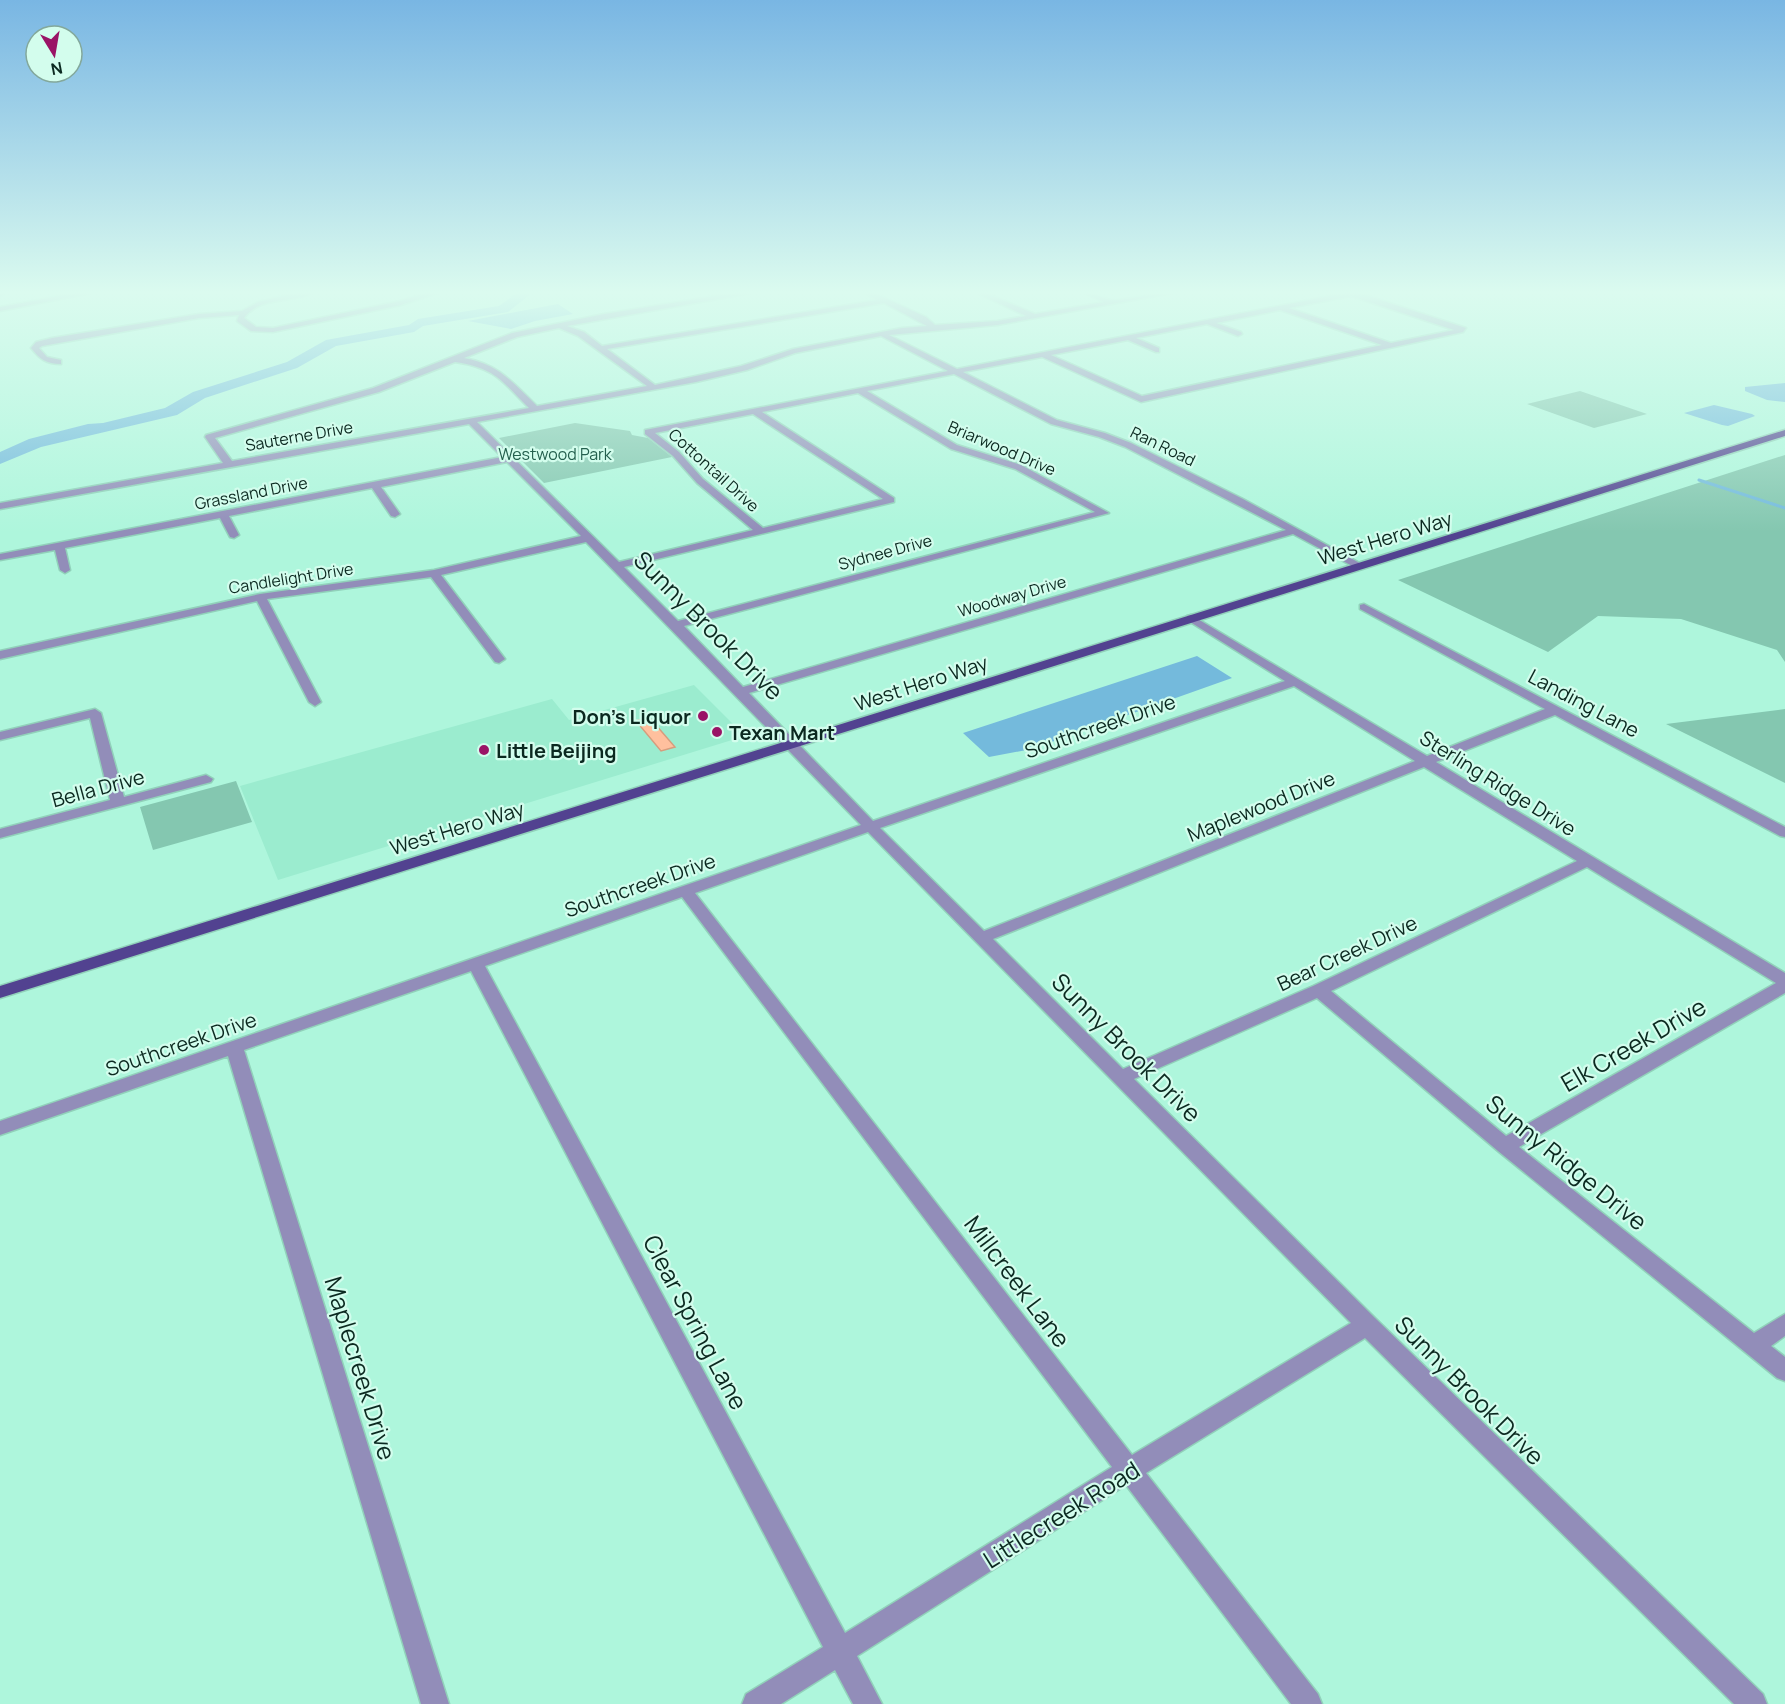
<svg xmlns="http://www.w3.org/2000/svg" width="1785" height="1704" viewBox="0 0 1785 1704" font-family="Manrope,sans-serif">
	<rect width="100%" height="100%" fill="#aef6dc"/>
	<!-- built -->
	<path fill="#9beccf" d="M 694,685 L 745,736 L 278,880 L 240,786 L 552,699 L 569,720 Z"/>
	<!-- green -->
	<path fill="#84c7b0" d="M 1580,391 L 1647,414 L 1594,428 L 1527,404 Z
		M 575,423 L 630,431 L 632,435 L 648,438 L 672,457 L 544,483 L 499,438 Z
		M 1785,455 L 1785,662 L 1777,650 L 1681,619 L 1598,616 L 1548,652 L 1398,580 Z
		M 1785,709 L 1785,783 L 1666,724 Z
		M 236,781 L 252,822 L 153,850 L 140,807 Z"/>
	<!-- water -->
	<path fill="#74badc" d="M 558,304 L 573,314 L 535,321 L 511,329 L 468,321 Z
		M 1785,383 L 1785,402 L 1767,400 L 1745,391 L 1745,387 Z
		M 1714,405 L 1752,414 L 1755,416 L 1728,426 L 1722,425 L 1684,413 Z
		M 1197,656 L 1232,678 L 1032,749 L 989,757 L 963,733 Z"/>
	<g fill="none" stroke-linecap="round" stroke-linejoin="round">
		<!-- stream -->
		<path stroke="#74badc" stroke-width="3" d="M 1699,480 L 1785,508"/>
		<!-- river -->
		<path fill="#74badc" fill-rule="evenodd" d="M 517,293 L 532,293 L 508,312 L 423,326 L 414,332 L 336,346 L 297,368 L 205,398 L 177,415 L 41,447 L 0,464 L 0,452 L 29,439 L 88,424 L 103,423 L 165,408 L 193,392 L 287,362 L 326,340 L 409,325 L 418,319 L 499,306 Z"/>
	</g>
	<!-- building -->
	<path fill="#ffc09e" stroke="#d69d7e" stroke-width="1.5" d="M 649,717 L 675,747 L 661,751 L 636,721 Z"/>
	<g fill="none" stroke-linecap="round" stroke-linejoin="round">
		<defs>
			<path id="minor" d="M 0,293 L 6,293 L 0,296 Z
				M 76,293 L 91,293 L 0,311 L 0,307 Z
				M 296,293 L 313,293 C 292,303 260,296 244,318 L 256,327 L 273,328 L 400,301 L 426,293 L 437,293 L 401,305 L 273,332 L 251,331 L 237,321 L 239,315 L 199,318 L 42,346 L 39,348 L 47,357 L 61,360 L 61,364 C 46,364 40,359 31,348 L 36,342 L 52,338 L 199,314 L 242,311 L 258,302 Z
				M 734,293 L 751,293 L 567,326 L 584,332 L 602,346 L 877,300 L 865,293 L 874,293 L 926,317 L 935,325 L 997,321 L 1026,316 L 977,293 L 986,293 L 1035,314 L 1104,302 L 1084,293 C 1095,293 1105,301 1116,300 C 1135,299 1153,293 1172,293 L 997,325 L 889,335 L 957,369 L 1345,293 L 1359,293 L 1466,328 L 1463,332 L 1141,402 L 1042,357 L 963,372 L 1057,420 L 1105,433 L 1131,443 L 1243,499 L 1365,566 L 1360,569 L 1356,568 L 1293,534 L 749,693 L 873,821 L 1285,681 L 1187,620 L 1187,616 L 1191,615 L 1427,756 L 1545,709 L 1360,609 L 1360,605 L 1364,604 L 1785,827 L 1785,837 L 1780,836 L 1555,715 L 1436,762 L 1785,973 L 1785,993 L 1519,1147 L 1754,1333 L 1785,1314 L 1785,1336 L 1771,1346 L 1785,1357 L 1785,1381 L 1777,1378 L 1498,1151 L 1317,998 L 1134,1079 L 1375,1318 L 1763,1694 L 1767,1704 L 1734,1704 L 1365,1338 L 1146,1473 L 1318,1694 L 1322,1704 L 1291,1704 L 1126,1485 L 857,1656 L 882,1704 L 853,1704 L 835,1670 L 781,1704 L 742,1704 L 746,1694 L 823,1647 L 471,971 L 244,1050 L 449,1704 L 421,1704 L 228,1056 L 0,1135 L 0,1121 L 861,825 L 586,542 L 441,575 L 505,659 L 499,663 L 495,662 L 431,577 L 267,599 L 321,702 L 315,706 L 309,702 L 257,601 L 0,659 L 0,651 L 260,594 L 434,570 L 581,536 L 507,462 L 381,487 L 400,514 L 395,517 L 391,516 L 372,488 L 229,516 L 239,535 L 234,538 L 230,537 L 220,518 L 65,548 L 70,570 L 65,573 L 60,570 L 55,550 L 0,560 L 0,554 L 502,457 L 469,424 L 0,509 L 0,503 L 223,463 L 205,437 L 206,435 L 373,388 L 512,333 L 604,314 ZM 1351,296 L 1454,330 L 1391,343 L 1289,308 ZM 884,303 L 927,326 L 902,328 L 793,349 L 741,366 L 655,385 L 607,349 ZM 1280,310 L 1382,345 L 1142,396 L 1051,355 L 1128,340 L 1156,352 L 1159,352 L 1159,348 L 1136,338 L 1207,324 L 1238,336 L 1242,334 L 1241,332 L 1216,323 ZM 559,328 L 578,336 L 647,386 L 537,406 C 513,383 499,364 464,358 L 517,337 ZM 881,336 L 948,371 L 645,430 L 645,434 L 673,456 L 697,483 L 753,530 L 619,562 L 477,422 L 696,382 L 747,370 L 795,353 ZM 455,362 C 495,368 501,380 529,408 L 232,461 L 215,438 L 379,392 ZM 954,374 L 1051,424 L 1099,437 L 1125,447 L 1286,530 L 743,687 L 684,626 L 1109,513 L 1021,465 L 957,445 L 867,391 ZM 858,393 L 951,449 L 1015,469 L 1095,512 L 678,621 L 624,567 L 894,502 L 894,498 L 762,412 ZM 753,414 L 883,499 L 763,528 L 703,479 L 679,452 L 655,433 ZM 1294,686 L 1415,761 L 984,931 L 880,828 ZM 1424,767 L 1577,861 L 1313,986 L 1123,1069 L 993,939 ZM 868,832 L 1351,1323 L 1132,1455 L 695,893 ZM 1587,867 L 1776,983 L 1506,1136 L 1331,991 ZM 682,897 L 1112,1467 L 845,1633 L 485,966 Z
				M 95,709 L 101,713 L 124,797 L 206,775 L 213,779 L 211,782 L 0,838 L 0,829 L 110,800 L 90,718 L 0,740 L 0,732 Z"/>
			<path id="major" d="M 1785,430 L 1785,436 L 0,998 L 0,986 Z"/>
		</defs>
		<!-- minor casing -->
		<use href="#minor" stroke="#91d1ba" stroke-width="3"/>
		<!-- major casing -->
		<use href="#major" stroke="#91d1ba" stroke-width="3"/>
		<!-- minor -->
		<use href="#minor" fill="#928db9" fill-rule="evenodd"/>
		<!-- major -->
		<use href="#major" fill="#524290" fill-rule="evenodd"/>
	</g>
	<!-- sky -->
	<linearGradient id="sky" x2="0" y2="1"><stop stop-color="#79b6e3"/><stop offset="0.55" stop-color="#dbfbef"/><stop offset="1" stop-color="#dbfbef" stop-opacity="0"/></linearGradient>
	<rect width="1785" height="532" fill="url(#sky)"/>
	<!-- markers -->
	<g fill="#9a1366" stroke="#d3fded" stroke-width="2">
		<circle cx="703" cy="716" r="6"/>
		<circle cx="717" cy="732" r="6"/>
		<circle cx="484" cy="750" r="6"/>
	</g>
	<g text-anchor="middle" dominant-baseline="central" stroke-width="4.5" stroke-linejoin="round" paint-order="stroke">
		<!-- far-street labels -->
		<g font-size="16" fill="#0b2920" stroke="#d3fded">
			<text transform="translate(299 436) rotate(-10)">Sauterne Drive</text>
			<text transform="translate(1163 446) rotate(26)">Ran Road</text>
			<text transform="translate(1002 448) rotate(23)">Briarwood Drive</text>
			<text transform="translate(714 470) rotate(42)">Cottontail Drive</text>
			<text transform="translate(251 493) rotate(-11)">Grassland Drive</text>
			<text transform="translate(885 552) rotate(-15)">Sydnee Drive</text>
			<text transform="translate(291 578) rotate(-9)">Candlelight Drive</text>
			<text transform="translate(1012 596) rotate(-16)">Woodway Drive</text>
		</g>
		<!-- far-park labels -->
		<g font-size="16" fill="#24604e" stroke="#d3fded">
			<text x="555" y="454">Westwood Park</text>
		</g>
		<!-- street labels -->
		<g font-size="20" fill="#0b2920" stroke="#d3fded">
			<text transform="translate(1385 538) rotate(-17)">West Hero Way</text>
			<text transform="translate(921 683) rotate(-18)">West Hero Way</text>
			<text transform="translate(1584 703) rotate(28)">Landing Lane</text>
			<text transform="translate(1100 726) rotate(-19)">Southcreek Drive</text>
			<text transform="translate(1498 783) rotate(32)">Sterling Ridge Drive</text>
			<text transform="translate(98 788) rotate(-15)">Bella Drive</text>
			<text transform="translate(1261 806) rotate(-22)">Maplewood Drive</text>
			<text transform="translate(457 828) rotate(-17)">West Hero Way</text>
			<text transform="translate(640 885) rotate(-19)">Southcreek Drive</text>
			<text transform="translate(1347 953) rotate(-25)">Bear Creek Drive</text>
			<text transform="translate(181 1044) rotate(-19)">Southcreek Drive</text>
		</g>
		<!-- poi labels -->
		<g font-size="20" font-weight="bold" fill="#0b2920" stroke="#d3fded" text-anchor="start">
			<text x="691" y="716" text-anchor="end">Don's Liquor</text>
			<text x="729" y="732">Texan Mart</text>
			<text x="496" y="750">Little Beijing</text>
		</g>
		<!-- near-street labels -->
		<g font-size="24" fill="#0b2920" stroke="#d3fded">
			<text transform="translate(709 625) rotate(45)">Sunny Brook Drive</text>
			<text transform="translate(1633 1044) rotate(-30)">Elk Creek Drive</text>
			<text transform="translate(1127 1047) rotate(45)">Sunny Brook Drive</text>
			<text transform="translate(1567 1162) rotate(39)">Sunny Ridge Drive</text>
			<text transform="translate(1018 1281) rotate(53)">Millcreek Lane</text>
			<text transform="translate(696 1322) rotate(62)">Clear Spring Lane</text>
			<text transform="translate(361 1368) rotate(73)">Maplecreek Drive</text>
			<text transform="translate(1470 1390) rotate(45)">Sunny Brook Drive</text>
			<text transform="translate(1061 1514) rotate(-32)">Littlecreek Road</text>
		</g>
	</g>
	<!-- north arrow -->
	<g transform="translate(54 54) rotate(169)"><circle r="28" fill="#d3fded" stroke="#83a89b" stroke-width="1.5"/>
	<path d="M0-4.5L10 22L0 15L-10 22Z" fill="#9a1366"/>
	<text y="-9" font-size="16" font-weight="bold" text-anchor="middle" fill="#0b2920">N</text>
	</g>
</svg>
